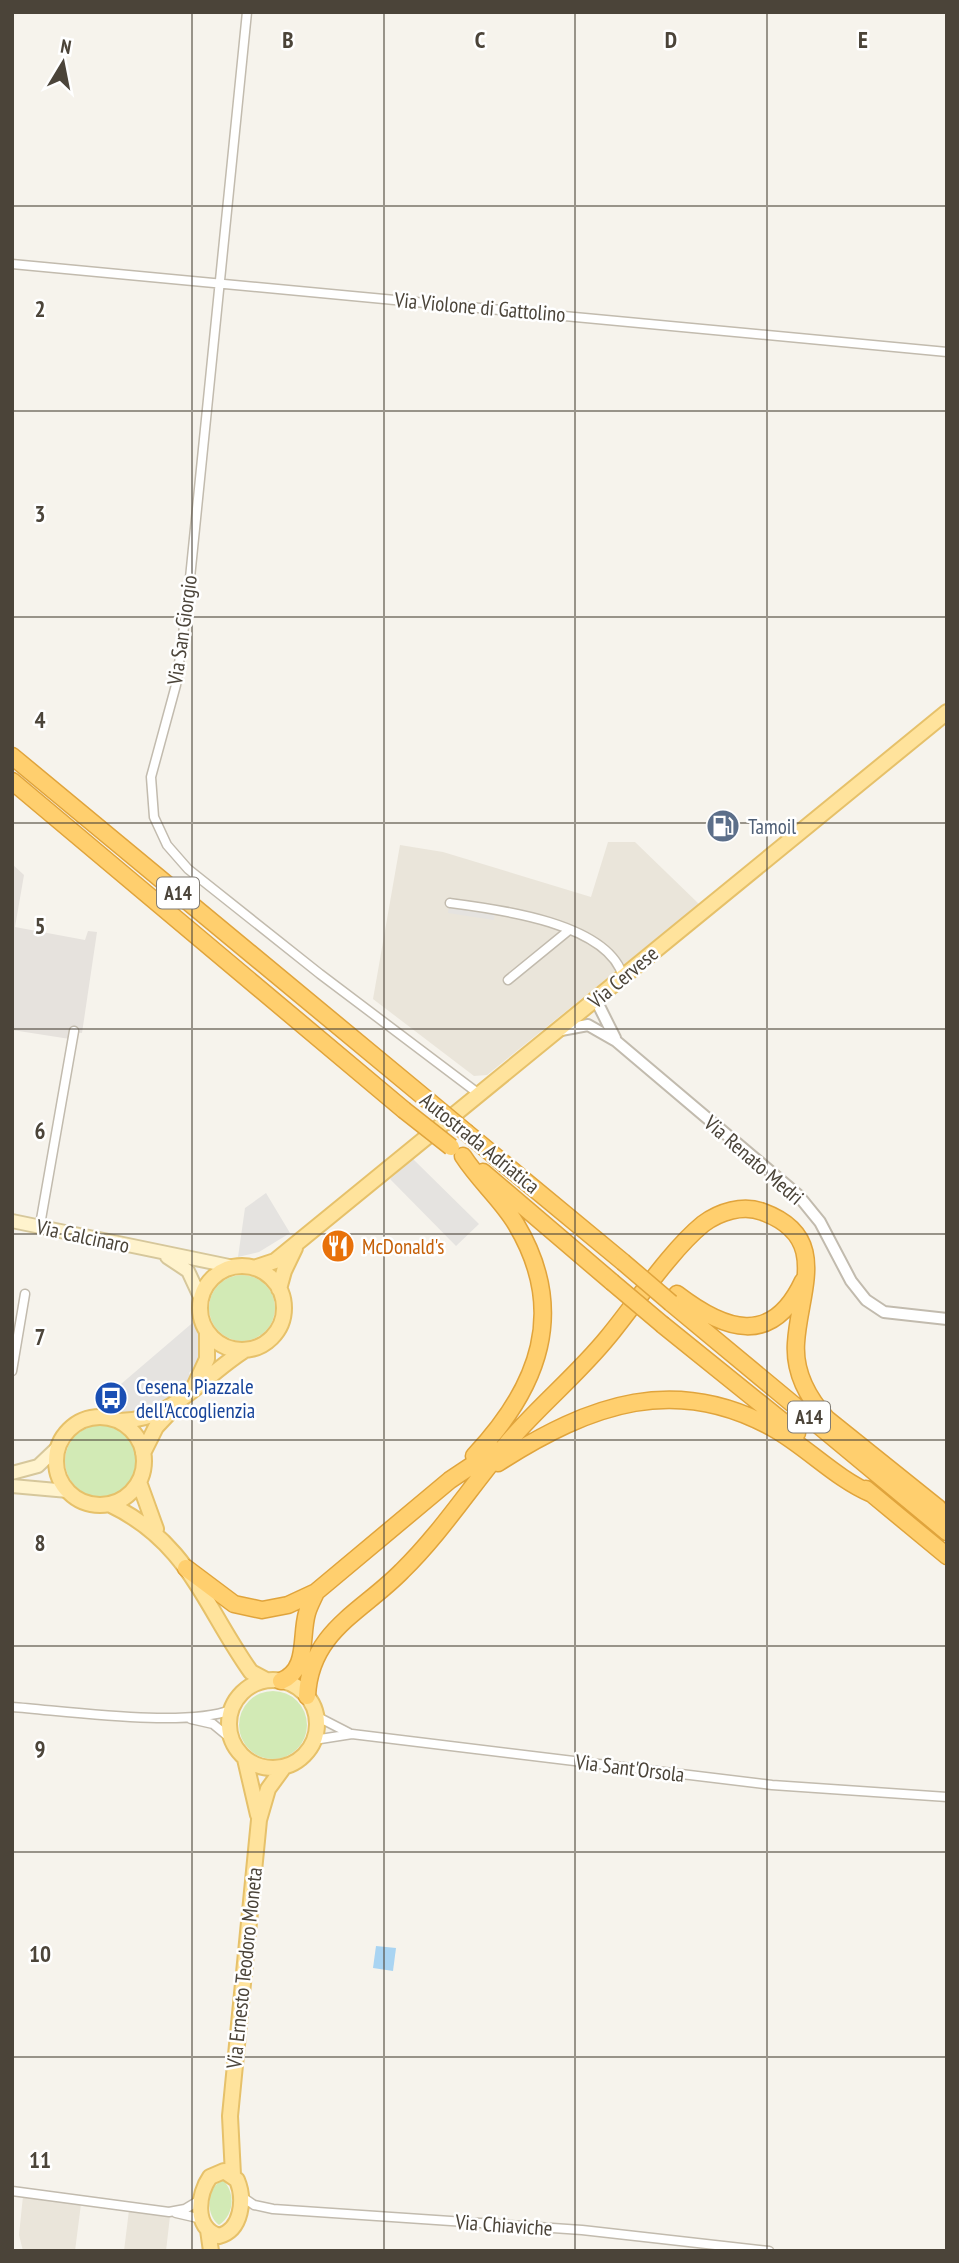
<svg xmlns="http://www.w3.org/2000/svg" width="959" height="2263" viewBox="0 0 959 2263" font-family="'PT Sans Narrow',sans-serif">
	<rect width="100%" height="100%" fill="#f6f3ec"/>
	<!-- residential -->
	<path fill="#eae5da" d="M 608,842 L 635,842 L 699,904 L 487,1075 L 474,1076 L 373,999 L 400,845 L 443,852 L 591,897 Z
		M 23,2196 L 81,2204 L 75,2251 L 23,2251 L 19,2235 Z
		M 129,2210 L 170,2216 L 166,2251 L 124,2251 Z"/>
	<!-- industrial -->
	<path fill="#e6e2dd" d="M 12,864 L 24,875 L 15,927 L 85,940 L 88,931 L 97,932 L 82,1033 L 71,1032 L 70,1039 L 12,1030 Z"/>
	<!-- green -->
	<path fill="#d2eab5" d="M209 1308a33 33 0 1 1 66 0a33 33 0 1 1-66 0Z
		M65 1461a36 36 0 1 1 72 0a36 36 0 1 1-72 0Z
		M239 1725a34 34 0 1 1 68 0a34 34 0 1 1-68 0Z
		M 223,2180 C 236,2193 234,2215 219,2225 C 205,2214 206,2187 223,2180 Z"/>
	<!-- parking -->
	<path fill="#e5e3e0" d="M 449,904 L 495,911 L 494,920 L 448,913 Z
		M 413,1159 L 479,1224 L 456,1246 L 390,1179 Z
		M 266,1193 L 290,1233 L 259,1252 L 238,1257 L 245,1208 Z
		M 197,1319 L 202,1340 L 203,1359 L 189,1373 L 193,1380 L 151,1412 L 125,1415 L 113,1412 L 105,1401 L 107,1396 Z"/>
	<!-- water -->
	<path fill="#a9d4f2" d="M 376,1946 L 396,1948 L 393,1971 L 373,1968 Z"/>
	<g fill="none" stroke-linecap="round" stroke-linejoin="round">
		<defs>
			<path id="minor" d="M 247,12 L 188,598 L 176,685 L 151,777 L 154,817 L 167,845 L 188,869 L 320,974 L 479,1094
				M 12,264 L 947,352
				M 450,903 C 497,909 609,923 623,977
				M 508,980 L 568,931
				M 40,1225 L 74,1031
				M 12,1371 L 25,1294
				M 12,1707 C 67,1711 183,1728 231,1710
				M 316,1716 L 349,1733
				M 191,1719 L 213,1724 L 230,1738
				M 314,1740 L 352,1734 L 772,1785 L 947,1797
				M 12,2191 L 169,2212 L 185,2209 L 200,2200
				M 241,2196 L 254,2205 L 273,2209 L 582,2230 L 769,2251
				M 176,2213 L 202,2219"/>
			<path id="tertiary" d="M 596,1000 L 615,1038
				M 561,1030 L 588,1025 L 616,1041 L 798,1195 L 820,1222 L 851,1281 L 866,1300 L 884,1312 L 947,1319"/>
			<path id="secondary" d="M 12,1221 L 234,1267
				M 167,1257 L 188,1271 L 201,1299
				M 12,1473 L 38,1466 L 58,1447
				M 12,1486 L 68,1491"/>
			<path id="primary" d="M200 1308a42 42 0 1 1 84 0a42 42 0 1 1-84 0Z
				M 254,1268 L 275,1261 L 947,712
				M 279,1289 L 284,1271 L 295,1248
				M 194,1387 L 207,1359 L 207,1332
				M56 1461a44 44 0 1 1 88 0a44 44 0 1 1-88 0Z
				M 119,1421 C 173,1421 203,1376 245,1350
				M 143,1453 L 156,1427 L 171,1411
				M 139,1482 L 156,1529
				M 109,1504 C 189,1542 204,1606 251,1672 L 266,1680
				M229 1724a44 44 0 1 1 88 0a44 44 0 1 1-88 0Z
				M 245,1759 L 258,1815
				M 224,2171 L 237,2180 C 245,2199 242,2230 219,2236 C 193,2228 198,2194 210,2177 Z
				M 233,2175 L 230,2116 L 259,1820 L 268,1789 L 284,1767
				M 208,2230 L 211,2251"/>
			<path id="motorway" d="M 12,756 L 425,1098
				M 12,781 L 404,1110
				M 467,1133 L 623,1262
				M 463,1156 C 479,1181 501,1199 516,1224 C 568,1311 539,1387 474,1456
				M 483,1172 L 612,1282
				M 677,1294 C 724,1330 772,1348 803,1281
				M 671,1303 L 947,1532
				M 663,1325 L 797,1433
				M 498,1463 C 590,1404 677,1372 778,1431 C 811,1451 837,1479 872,1494
				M 866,1489 L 947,1556
				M 186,1568 L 234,1604 L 262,1610 L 288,1605 L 316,1592 L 450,1480 L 495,1450
				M 281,1681 C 309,1670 300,1637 307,1613 C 309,1606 313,1599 316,1592
				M 307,1696 C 310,1631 362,1612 402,1571 C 442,1532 473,1483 510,1440 C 541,1404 578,1374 608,1337 C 636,1303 670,1251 703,1224 C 719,1212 743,1204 763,1212 C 831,1237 799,1291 796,1343 C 794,1372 808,1398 827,1419 L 938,1508 L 947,1520"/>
		</defs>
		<!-- minor casing -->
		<use href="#minor" stroke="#c2bbae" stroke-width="11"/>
		<!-- tertiary casing -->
		<use href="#tertiary" stroke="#c2bbae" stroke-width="14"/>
		<!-- secondary casing -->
		<use href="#secondary" stroke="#d6c79b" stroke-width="16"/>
		<!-- primary casing -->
		<use href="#primary" stroke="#e6c16a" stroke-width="18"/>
		<!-- motorway casing -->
		<use href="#motorway" stroke="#e0a43c" stroke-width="19"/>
		<!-- minor -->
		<use href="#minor" stroke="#fff" stroke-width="8"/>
		<!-- tertiary -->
		<use href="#tertiary" stroke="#fff" stroke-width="10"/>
		<!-- secondary -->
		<use href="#secondary" stroke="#fff3cd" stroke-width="12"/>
		<!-- primary -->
		<use href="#primary" stroke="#ffe39c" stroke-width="14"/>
		<!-- motorway -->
		<use href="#motorway" stroke="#ffcf6e" stroke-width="16"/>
		<defs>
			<path id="motorway-bridge" d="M 425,1098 L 467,1133
				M 404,1110 L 451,1147
				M 623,1262 L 671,1303
				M 612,1282 L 663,1325"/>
		</defs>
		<!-- motorway-bridge casing -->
		<use href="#motorway-bridge" stroke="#e0a43c" stroke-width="19" stroke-linecap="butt"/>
		<!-- motorway-bridge -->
		<use href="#motorway-bridge" stroke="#ffcf6e" stroke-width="16"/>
	</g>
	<!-- grid -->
	<path fill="none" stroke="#4b4439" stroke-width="2" stroke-opacity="0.55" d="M 192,12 L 192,2251M 384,12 L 384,2251M 575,12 L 575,2251M 767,12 L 767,2251M 12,206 L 947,206M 12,411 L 947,411M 12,617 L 947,617M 12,823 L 947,823M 12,1029 L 947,1029M 12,1234 L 947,1234M 12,1440 L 947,1440M 12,1646 L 947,1646M 12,1852 L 947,1852M 12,2057 L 947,2057"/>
	<!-- icons -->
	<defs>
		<symbol id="fuel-disc" viewBox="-11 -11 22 22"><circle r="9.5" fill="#5c6f8a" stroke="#fff"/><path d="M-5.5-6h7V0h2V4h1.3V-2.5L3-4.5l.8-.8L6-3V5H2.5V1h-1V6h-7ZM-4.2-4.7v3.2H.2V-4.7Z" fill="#fff"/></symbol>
		<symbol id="restaurant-disc" viewBox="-11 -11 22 22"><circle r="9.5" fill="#e8710a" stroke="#fff"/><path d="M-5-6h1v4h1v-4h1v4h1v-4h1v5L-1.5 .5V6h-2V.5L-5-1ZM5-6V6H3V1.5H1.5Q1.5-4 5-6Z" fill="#fff"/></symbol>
		<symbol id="bus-disc" viewBox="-11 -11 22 22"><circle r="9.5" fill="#1a4fb4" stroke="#fff"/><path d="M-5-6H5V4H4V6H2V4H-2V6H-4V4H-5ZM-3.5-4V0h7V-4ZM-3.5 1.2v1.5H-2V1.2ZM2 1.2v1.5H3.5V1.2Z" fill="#fff"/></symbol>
	</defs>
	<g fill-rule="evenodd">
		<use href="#fuel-disc" x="704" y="807" width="38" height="38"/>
		<use href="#restaurant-disc" x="319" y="1227" width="38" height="38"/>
		<use href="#bus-disc" x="92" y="1379" width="38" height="38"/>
	</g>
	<g text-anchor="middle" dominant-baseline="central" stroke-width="5" stroke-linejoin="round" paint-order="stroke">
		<!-- shield labels -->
		<g fill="#fff" stroke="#817c74" stroke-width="2">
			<rect x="157" y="877.5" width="42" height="31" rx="5"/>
			<rect x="788" y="1401.5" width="42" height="31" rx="5"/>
		</g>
		<g font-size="19" font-weight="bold" fill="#4b4439">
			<text x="178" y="893">A14</text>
			<text x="809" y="1417">A14</text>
		</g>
		<!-- street labels -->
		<g font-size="21" fill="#4b4439" stroke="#fff">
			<text transform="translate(480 307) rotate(5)">Via Violone di Gattolino</text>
			<text transform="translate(182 630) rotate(-82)">Via San Giorgio</text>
			<text transform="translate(623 977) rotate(-40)">Via Cervese</text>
			<text transform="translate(480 1143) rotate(39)">Autostrada Adriatica</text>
			<text transform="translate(754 1160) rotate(41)">Via Renato Medri</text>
			<text transform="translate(83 1236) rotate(12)">Via Calcinaro</text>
			<text transform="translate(630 1768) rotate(7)">Via Sant'Orsola</text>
			<text transform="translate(244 1968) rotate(-84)">Via Ernesto Teodoro Moneta</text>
			<text transform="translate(504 2225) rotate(4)">Via Chiaviche</text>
		</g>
		<!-- service labels -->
		<g font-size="21" fill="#4e5e75" stroke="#fff" text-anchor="start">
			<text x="748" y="826">Tamoil</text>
		</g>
		<!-- food labels -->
		<g font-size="21" fill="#c56008" stroke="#fff" text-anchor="start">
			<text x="362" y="1246">McDonald's</text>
		</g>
		<!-- transit labels -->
		<g font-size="21" fill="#164399" stroke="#fff" text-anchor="start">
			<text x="136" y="1386">Cesena, Piazzale<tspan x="136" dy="24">dell'Accoglienzia</tspan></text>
		</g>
	</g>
	<g font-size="23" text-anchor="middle" font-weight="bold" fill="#4b4439" stroke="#fff" stroke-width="5" stroke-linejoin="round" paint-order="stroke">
		<text x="288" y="48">B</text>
		<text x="480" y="48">C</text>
		<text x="671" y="48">D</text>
		<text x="863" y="48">E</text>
		<text x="40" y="317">2</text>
		<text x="40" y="522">3</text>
		<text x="40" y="728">4</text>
		<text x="40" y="934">5</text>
		<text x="40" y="1139">6</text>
		<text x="40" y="1345">7</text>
		<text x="40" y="1551">8</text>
		<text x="40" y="1757">9</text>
		<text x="40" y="1962">10</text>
		<text x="40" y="2168">11</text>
	</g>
	<!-- border -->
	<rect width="959" height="2263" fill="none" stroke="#4b4439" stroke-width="28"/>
	<!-- north arrow -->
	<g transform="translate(63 63) rotate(10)" stroke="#ffffff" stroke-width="5" paint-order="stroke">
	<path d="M0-5L12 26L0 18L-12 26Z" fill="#4b4439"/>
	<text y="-10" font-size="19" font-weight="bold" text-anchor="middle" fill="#4b4439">N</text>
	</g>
</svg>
